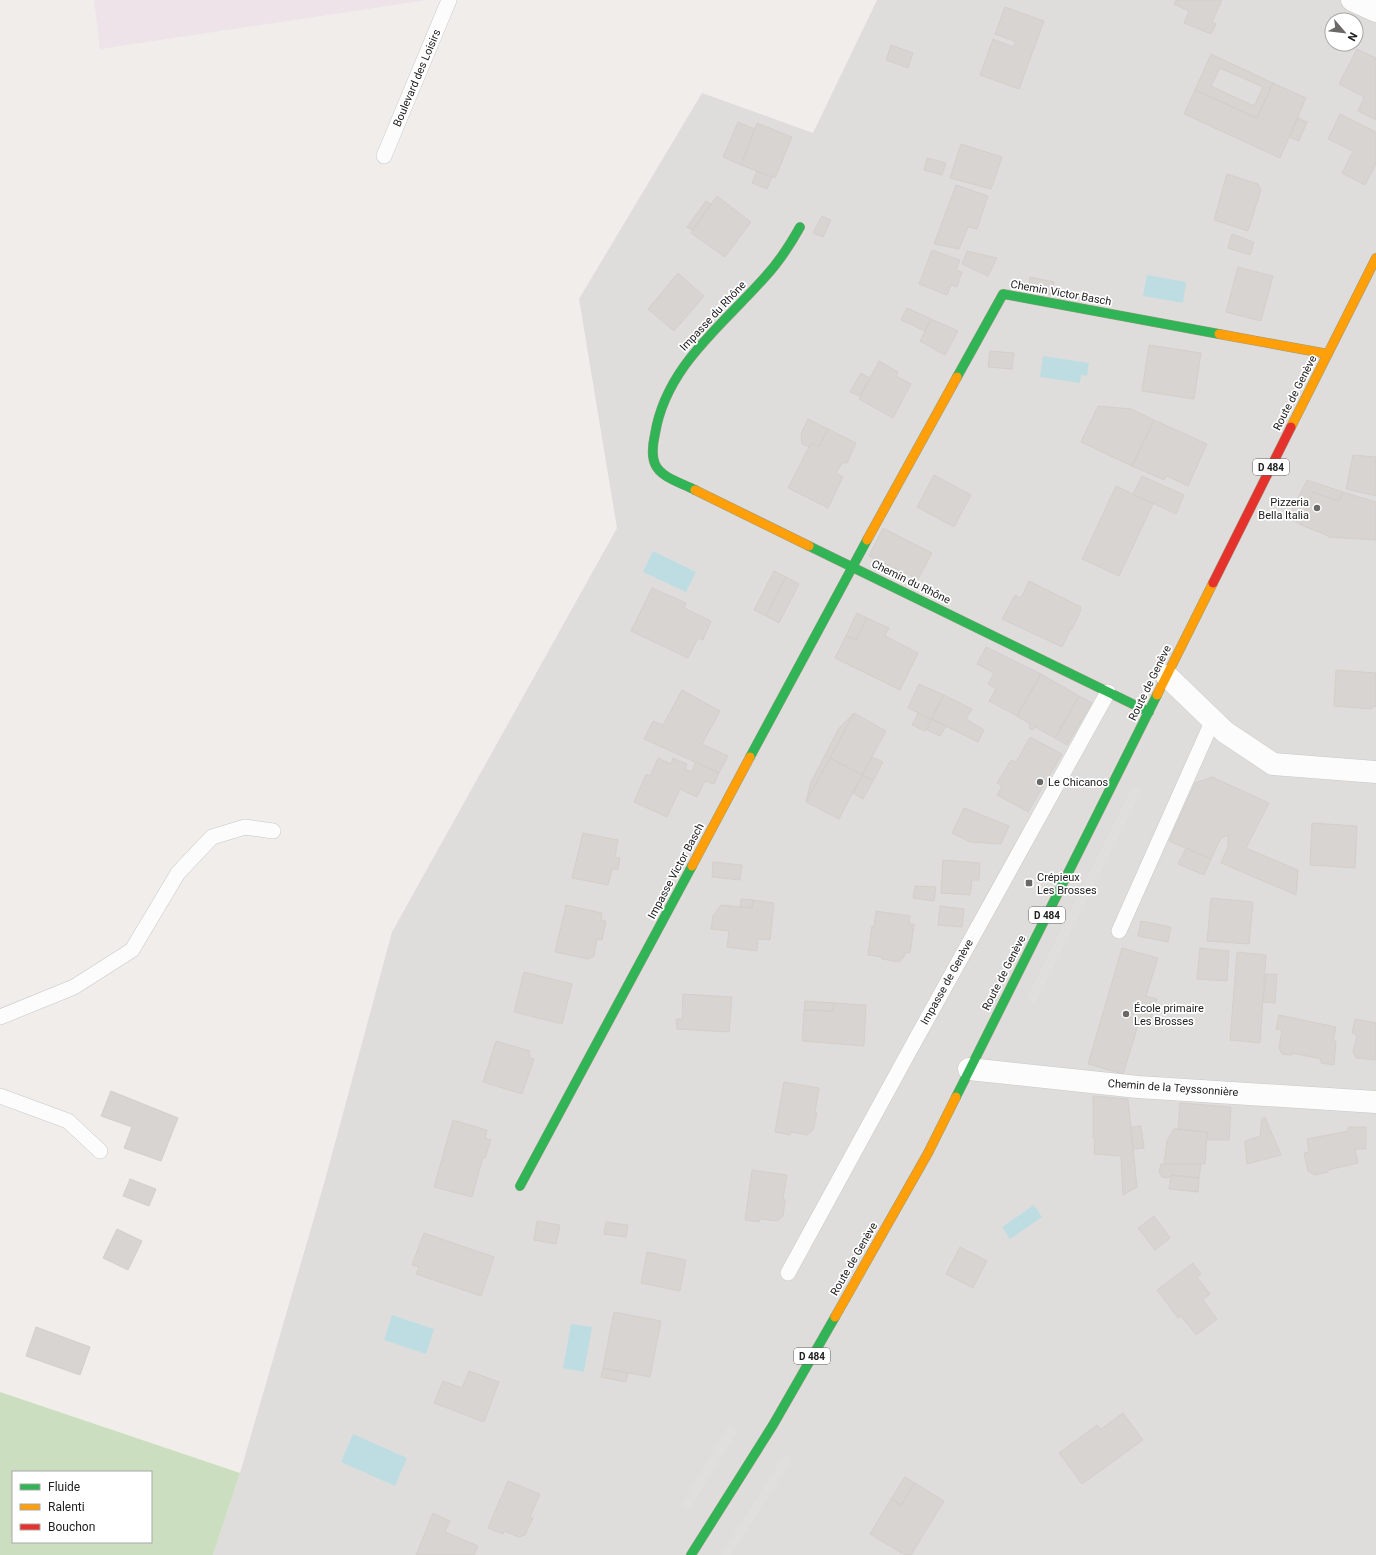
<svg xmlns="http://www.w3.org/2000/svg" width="1376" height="1555" viewBox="0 0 1376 1555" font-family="Roboto,sans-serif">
	<rect width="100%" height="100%" fill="#f0edea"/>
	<!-- residential -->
	<path fill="#dfdddc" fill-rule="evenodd" d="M 877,0 L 1376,0 L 1376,1555 L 213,1555 L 240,1473 L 325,1180 L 392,932 L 617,528 L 579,299 L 702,93 L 813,133 ZM 1332,20 L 1356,20 L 1356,44 L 1332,44 Z"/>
	<!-- industrial -->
	<path fill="#ede3e9" d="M 94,0 L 427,0 L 100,49 Z"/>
	<!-- forest -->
	<path fill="#ccdec0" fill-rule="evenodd" d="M 0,1392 L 240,1473 L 213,1555 L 0,1555 ZM 13,1472 L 151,1472 L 151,1542 L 13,1542 Z"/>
	<!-- parking -->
	<path fill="#e0dfde" d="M 1133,787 L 1141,791 L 1035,1003 L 1027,999 Z
		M 729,1425 L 738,1430 L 689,1510 L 681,1505 Z
		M 785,1454 L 792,1459 L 731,1555 L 721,1555 Z"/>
	<!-- water -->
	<path fill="#bedde2" d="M 1147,275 L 1186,282 L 1183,303 L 1143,296 Z
		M 1043,356 L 1089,363 L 1087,376 L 1081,375 L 1080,383 L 1040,377 Z
		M 653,551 L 696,572 L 686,592 L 643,572 Z
		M 1034,1205 L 1042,1217 L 1010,1239 L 1002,1227 Z
		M 392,1315 L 434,1329 L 426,1354 L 384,1340 Z
		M 571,1324 L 592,1327 L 584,1372 L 563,1368 Z
		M 353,1434 L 407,1458 L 395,1486 L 341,1462 Z"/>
	<!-- building -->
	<path fill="#d7d4d1" stroke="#d3cfcb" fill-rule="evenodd" d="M 1176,0 L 1222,0 L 1212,22 L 1216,24 L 1211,34 L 1184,23 L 1189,11 L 1174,4 Z
		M 1005,7 L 1044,21 L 1019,89 L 980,75 L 993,39 L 1013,47 L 1016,42 L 995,34 Z
		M 891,45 L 913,53 L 908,68 L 886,60 Z
		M 1357,49 L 1376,58 L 1376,120 L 1358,111 L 1364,97 L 1339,84 Z
		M 1211,54 L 1273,83 L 1257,118 L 1195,90 ZM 1220,68 L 1263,87 L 1254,106 L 1211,86 Z
		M 1273,83 L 1306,98 L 1280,158 L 1184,114 L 1195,90 L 1257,118 Z
		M 1340,114 L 1376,132 L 1376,164 L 1365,185 L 1342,173 L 1353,151 L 1328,139 Z
		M 1298,118 L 1307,122 L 1299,141 L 1289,137 Z
		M 738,122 L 755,129 L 741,165 L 723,157 Z
		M 757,123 L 792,137 L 775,178 L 741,165 Z
		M 961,144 L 1002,157 L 991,189 L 950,178 Z
		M 927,158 L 946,163 L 942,175 L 924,170 Z
		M 757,171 L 772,177 L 767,189 L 752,183 Z
		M 1227,174 L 1258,184 L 1261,190 L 1248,231 L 1214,220 Z
		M 956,185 L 988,196 L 977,229 L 968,227 L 959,249 L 934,244 Z
		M 717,196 L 751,222 L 725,257 L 691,233 Z
		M 706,201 L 711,204 L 692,230 L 687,227 Z
		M 822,216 L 831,220 L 823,237 L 813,233 Z
		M 1232,234 L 1254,242 L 1250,255 L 1228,248 Z
		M 932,250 L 960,260 L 956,270 L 962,272 L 957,287 L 951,285 L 947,295 L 919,284 Z
		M 967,251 L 997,258 L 988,276 L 962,264 Z
		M 1238,267 L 1273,276 L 1261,321 L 1226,312 Z
		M 678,273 L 704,296 L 674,331 L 648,309 Z
		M 1030,277 L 1054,282 L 1052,295 L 1028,291 Z
		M 907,308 L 931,319 L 925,331 L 901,320 Z
		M 931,319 L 958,331 L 945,355 L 920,341 Z
		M 1149,345 L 1201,353 L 1194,399 L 1142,391 Z
		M 990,351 L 1014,353 L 1012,369 L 988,367 Z
		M 879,361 L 898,372 L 896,376 L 911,384 L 893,418 L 859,399 Z
		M 861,373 L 870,378 L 860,396 L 850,392 Z
		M 1098,406 L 1131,409 L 1154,420 L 1132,466 L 1081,442 Z
		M 808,419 L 828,429 L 819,447 L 811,443 L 809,447 L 802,444 L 801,434 Z
		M 1154,420 L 1207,444 L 1188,486 L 1167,476 L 1164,480 L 1132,466 Z
		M 828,429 L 856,443 L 847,463 L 842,463 L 836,473 L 843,477 L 828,508 L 788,488 L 811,443 L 819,447 Z
		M 1353,455 L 1376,457 L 1376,496 L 1346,489 Z
		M 934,475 L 971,495 L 954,527 L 917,507 Z
		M 1142,476 L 1184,495 L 1176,514 L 1133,494 Z
		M 1307,480 L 1343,492 L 1339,501 L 1313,492 L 1301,525 L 1288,517 Z
		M 1116,486 L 1153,504 L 1119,576 L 1082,559 Z
		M 1313,492 L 1339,501 L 1343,492 L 1376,502 L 1376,540 L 1328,537 L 1329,536 L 1301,525 Z
		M 883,528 L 932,553 L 918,579 L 869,556 Z
		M 774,571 L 786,577 L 766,616 L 754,610 Z
		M 786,577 L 799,584 L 779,623 L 766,616 Z
		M 1029,581 L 1081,607 L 1080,609 L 1081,610 L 1072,629 L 1071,629 L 1062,647 L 1002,619 L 1015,595 L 1021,598 Z
		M 652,588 L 686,603 L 684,608 L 711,621 L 703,640 L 698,638 L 688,658 L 631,631 Z
		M 857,613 L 867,618 L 856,640 L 846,636 Z
		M 867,618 L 889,628 L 885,636 L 918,653 L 900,690 L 835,658 L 846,636 L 856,640 Z
		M 986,647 L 1041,674 L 1017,716 L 989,701 L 996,689 L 988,684 L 994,673 L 977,664 Z
		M 1336,670 L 1376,673 L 1376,707 L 1372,706 L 1372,709 L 1334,706 Z
		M 1041,674 L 1079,696 L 1055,738 L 1035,727 L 1033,730 L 1029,728 L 1030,724 L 1017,716 Z
		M 919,684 L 944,695 L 931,719 L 908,708 Z
		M 682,690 L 720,711 L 702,744 L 728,756 L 719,773 L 644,739 L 653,721 L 663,725 Z
		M 944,695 L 972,709 L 966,719 L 984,730 L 978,742 L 931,719 Z
		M 1079,696 L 1092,703 L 1067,745 L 1055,738 Z
		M 854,713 L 886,731 L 862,775 L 830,758 Z
		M 854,713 L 830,758 L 806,802 L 811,782 L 839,728 Z
		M 918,713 L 931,719 L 925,731 L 912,725 Z
		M 932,719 L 946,726 L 940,736 L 927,730 Z
		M 1030,737 L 1062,754 L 1028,812 L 997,795 L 1002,786 L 997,783 L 1011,760 L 1016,762 Z
		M 872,757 L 883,762 L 873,781 L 862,775 Z
		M 658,758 L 671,764 L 673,758 L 687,764 L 685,769 L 691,772 L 696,762 L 719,773 L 714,784 L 705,781 L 697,797 L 680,789 L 667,817 L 634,802 L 646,774 L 650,776 Z
		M 830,758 L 862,775 L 839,819 L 806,802 Z
		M 862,775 L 873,781 L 863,799 L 853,793 Z
		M 1212,777 L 1269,803 L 1246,848 L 1298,870 L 1296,895 L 1221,863 L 1228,847 L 1228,835 L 1221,838 L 1211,859 L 1169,841 L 1195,783 Z
		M 964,808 L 1009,826 L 1001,844 L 970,842 L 952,833 Z
		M 1312,823 L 1357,826 L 1355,868 L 1310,865 Z
		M 583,833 L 618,840 L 615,857 L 620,858 L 618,870 L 612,869 L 608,885 L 572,878 Z
		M 1186,848 L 1211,859 L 1204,875 L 1178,864 Z
		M 943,860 L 980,863 L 979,880 L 972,880 L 970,895 L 941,893 Z
		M 713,862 L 742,865 L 740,880 L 712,877 Z
		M 915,886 L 936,887 L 934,901 L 913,898 Z
		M 1211,898 L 1253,902 L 1249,944 L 1207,941 Z
		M 741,899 L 753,900 L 752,908 L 740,907 Z
		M 753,900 L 774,903 L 770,940 L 758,939 L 757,951 L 727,947 L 729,931 L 711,929 L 713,916 L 721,905 L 752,908 Z
		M 566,905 L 602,913 L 601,920 L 606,921 L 602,940 L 597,939 L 594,956 L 588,959 L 555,952 Z
		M 940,906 L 964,909 L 962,927 L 938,925 Z
		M 876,911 L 910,916 L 909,924 L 914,924 L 910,953 L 905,953 L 904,957 L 899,962 L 882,959 L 882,957 L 868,955 L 872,926 L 874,927 Z
		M 1141,921 L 1171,927 L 1168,942 L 1138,936 Z
		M 1122,948 L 1158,958 L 1146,996 L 1157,999 L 1150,1022 L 1140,1019 L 1123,1074 L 1088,1064 Z
		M 1200,948 L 1229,951 L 1227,981 L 1197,979 Z
		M 1237,952 L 1266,955 L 1260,1043 L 1230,1040 Z
		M 524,972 L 572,984 L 562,1024 L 514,1012 Z
		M 1266,974 L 1277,974 L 1275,1003 L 1263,1002 Z
		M 683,994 L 732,997 L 729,1032 L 677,1029 L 676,1019 L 682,1019 Z
		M 805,1001 L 834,1003 L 833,1011 L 804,1010 Z
		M 834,1003 L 866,1005 L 864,1046 L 802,1041 L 804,1010 L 833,1011 Z
		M 1279,1015 L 1336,1027 L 1333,1041 L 1336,1041 L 1334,1065 L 1321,1063 L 1321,1059 L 1292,1053 L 1292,1055 L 1282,1054 L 1279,1048 L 1282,1030 L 1276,1029 Z
		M 1355,1019 L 1376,1023 L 1376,1060 L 1356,1058 L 1353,1052 L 1357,1035 L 1352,1033 Z
		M 496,1041 L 530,1051 L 529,1057 L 534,1059 L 522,1094 L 483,1082 Z
		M 784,1082 L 819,1088 L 815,1112 L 817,1113 L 813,1130 L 808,1135 L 791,1132 L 790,1135 L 775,1132 Z
		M 111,1091 L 178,1118 L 161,1161 L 124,1148 L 132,1127 L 101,1116 Z
		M 1093,1096 L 1128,1099 L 1137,1187 L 1123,1195 L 1121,1156 L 1094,1154 L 1095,1139 L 1093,1138 Z
		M 1180,1103 L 1231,1107 L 1229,1140 L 1207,1140 L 1207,1132 L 1178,1129 Z
		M 1265,1117 L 1281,1155 L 1247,1164 L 1245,1141 L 1260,1136 L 1262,1119 Z
		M 453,1120 L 487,1130 L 485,1138 L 491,1140 L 485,1158 L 483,1157 L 472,1197 L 434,1187 Z
		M 1141,1126 L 1144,1148 L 1133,1149 L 1131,1127 Z
		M 1348,1127 L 1366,1127 L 1366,1149 L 1355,1149 L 1358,1163 L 1328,1170 L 1328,1172 L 1314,1175 L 1308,1171 L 1304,1153 L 1309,1152 L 1307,1139 L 1348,1131 Z
		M 1174,1129 L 1207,1132 L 1205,1164 L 1164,1164 L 1167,1141 Z
		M 1161,1164 L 1201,1164 L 1199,1178 L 1171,1175 L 1168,1178 L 1162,1177 L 1159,1172 Z
		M 752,1170 L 787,1175 L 783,1199 L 785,1200 L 783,1216 L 777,1221 L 760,1219 L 759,1222 L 745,1220 Z
		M 1171,1175 L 1199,1178 L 1198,1192 L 1169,1189 Z
		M 130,1179 L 156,1189 L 149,1206 L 123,1196 Z
		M 1154,1216 L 1170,1238 L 1155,1250 L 1138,1228 Z
		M 537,1221 L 560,1225 L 556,1244 L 534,1240 Z
		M 606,1222 L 628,1225 L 626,1237 L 604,1234 Z
		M 117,1229 L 142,1241 L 128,1270 L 103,1258 Z
		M 424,1233 L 494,1257 L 481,1296 L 416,1274 L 419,1267 L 412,1265 Z
		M 960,1247 L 987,1261 L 973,1288 L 946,1274 Z
		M 647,1252 L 686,1260 L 680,1291 L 641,1283 Z
		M 1193,1263 L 1201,1274 L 1197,1277 L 1210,1294 L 1203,1300 L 1217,1319 L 1196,1335 L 1181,1316 L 1178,1318 L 1157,1290 Z
		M 614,1312 L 661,1321 L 650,1377 L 603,1368 Z
		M 36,1327 L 90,1347 L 80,1375 L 26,1356 Z
		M 603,1368 L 628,1373 L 626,1382 L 601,1377 Z
		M 469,1371 L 499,1382 L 484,1422 L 434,1403 L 443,1381 L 462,1388 Z
		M 1123,1413 L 1143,1440 L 1082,1484 L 1059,1453 L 1097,1425 L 1101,1429 Z
		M 905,1477 L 915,1483 L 901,1505 L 891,1499 Z
		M 508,1481 L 540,1494 L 530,1517 L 533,1518 L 525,1535 L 519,1537 L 504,1531 L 503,1534 L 488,1528 Z
		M 915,1483 L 944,1501 L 911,1555 L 905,1555 L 870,1534 L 891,1499 L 901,1505 Z
		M 433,1513 L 450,1521 L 445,1532 L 478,1546 L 474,1555 L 416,1555 Z"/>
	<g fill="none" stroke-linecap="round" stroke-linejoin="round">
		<defs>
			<path id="lane" d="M 384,156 L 449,0
				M 1119,931 L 1213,720
				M 0,1017 L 74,987 L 132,950 L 178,873 L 212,837 L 245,827 L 273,831
				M 0,1096 L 68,1121 L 100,1151
				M 788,1273 L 911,1048 L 1108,692"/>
			<path id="street" d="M 1352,0 L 1376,11
				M 1167,676 L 1225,732 L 1273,764 L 1376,772
				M 969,1069 L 1138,1087 L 1376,1102"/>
			<path id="fast" d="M 957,377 L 1003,294 L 1219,334
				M 695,490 C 682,483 661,478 655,464 C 651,455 653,443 655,434 C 666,366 723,325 765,277 C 779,262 790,245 800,227
				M 809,546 L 1149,712
				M 750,757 L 867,540
				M 956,1097 L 1157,695
				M 520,1186 L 692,866
				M 691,1555 L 773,1425 L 835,1317"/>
			<path id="slow" d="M 1219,334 L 1328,354
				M 1291,427 L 1376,258
				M 695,490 L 809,546
				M 867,540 L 957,377
				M 1157,695 L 1213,583
				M 692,866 L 750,757
				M 835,1317 L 928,1153 L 956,1097"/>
			<path id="jam" d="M 1213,583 L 1291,427"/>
		</defs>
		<!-- lane casing -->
		<use href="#lane" stroke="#c9c8c6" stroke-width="16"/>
		<!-- street casing -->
		<use href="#street" stroke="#c9c8c6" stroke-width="23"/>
		<!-- fast casing -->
		<use href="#fast" stroke="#9a9a81" stroke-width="10"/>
		<!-- slow casing -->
		<use href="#slow" stroke="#9a9a81" stroke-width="10"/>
		<!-- jam casing -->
		<use href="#jam" stroke="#9a9a81" stroke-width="10"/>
		<!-- lane -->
		<use href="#lane" stroke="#fdfcfc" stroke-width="15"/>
		<!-- street -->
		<use href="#street" stroke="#fdfcfc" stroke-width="22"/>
		<!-- fast -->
		<use href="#fast" stroke="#30b455" stroke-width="9"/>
		<!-- slow -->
		<use href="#slow" stroke="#ff9f0a" stroke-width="9"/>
		<!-- jam -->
		<use href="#jam" stroke="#e5322d" stroke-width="9"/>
	</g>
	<!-- markers -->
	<g fill="#6a6968" stroke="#fff" stroke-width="1.5">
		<circle cx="1317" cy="508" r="4"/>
		<circle cx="1040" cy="782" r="4"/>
		<rect x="1025" y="879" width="8" height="8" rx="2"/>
		<circle cx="1126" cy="1014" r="4"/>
	</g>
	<g text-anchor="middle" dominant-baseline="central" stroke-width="3.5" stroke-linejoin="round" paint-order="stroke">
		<!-- shield labels -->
		<g fill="#fff" stroke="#646464" stroke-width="1">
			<rect x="1253" y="459" width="36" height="16" rx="3"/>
			<rect x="1029" y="907" width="36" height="16" rx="3"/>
			<rect x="794" y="1348" width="36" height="16" rx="3"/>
		</g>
		<g font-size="10" font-weight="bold" fill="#222">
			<text x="1271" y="467">D 484</text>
			<text x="1047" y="915">D 484</text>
			<text x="812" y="1356">D 484</text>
		</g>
		<!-- street labels -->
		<g font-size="11" fill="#222" stroke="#fff">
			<text transform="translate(417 78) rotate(-67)">Boulevard des Loisirs</text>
			<text transform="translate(1061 293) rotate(10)">Chemin Victor Basch</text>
			<text transform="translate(713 316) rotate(-47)">Impasse du Rhône</text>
			<text transform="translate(1295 393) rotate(-63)">Route de Genève</text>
			<text transform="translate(911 582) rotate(26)">Chemin du Rhône</text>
			<text transform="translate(1150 683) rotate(-64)">Route de Genève</text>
			<text transform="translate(676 871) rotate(-62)">Impasse Victor Basch</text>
			<text transform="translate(1004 973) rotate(-63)">Route de Genève</text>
			<text transform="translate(947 982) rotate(-61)">Impasse de Genève</text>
			<text transform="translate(1173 1088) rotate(4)">Chemin de la Teyssonnière</text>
			<text transform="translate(854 1259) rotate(-60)">Route de Genève</text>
		</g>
		<!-- poi labels -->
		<g font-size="11" fill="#222" stroke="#fff" text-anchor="start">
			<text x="1309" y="502" text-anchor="end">Pizzeria<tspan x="1309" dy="13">Bella Italia</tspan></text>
			<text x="1048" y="782">Le Chicanos</text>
			<text x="1037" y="877">Crépieux<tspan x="1037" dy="13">Les Brosses</tspan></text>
			<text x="1134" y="1008">École primaire<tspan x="1134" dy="13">Les Brosses</tspan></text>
		</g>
	</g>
	<!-- legend -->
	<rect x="12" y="1471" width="140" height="72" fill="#ffffff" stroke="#a7a7a7"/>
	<rect x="20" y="1484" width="20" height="6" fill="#30b455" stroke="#a7a7a7"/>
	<text x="48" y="1491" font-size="12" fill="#222222">Fluide</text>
	<rect x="20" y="1504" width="20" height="6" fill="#ff9f0a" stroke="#a7a7a7"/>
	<text x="48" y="1511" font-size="12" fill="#222222">Ralenti</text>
	<rect x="20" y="1524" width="20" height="6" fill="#e5322d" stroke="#a7a7a7"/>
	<text x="48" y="1531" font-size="12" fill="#222222">Bouchon</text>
	<!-- north arrow -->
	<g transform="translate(1344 32) rotate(118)"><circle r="19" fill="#ffffff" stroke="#a7a7a7"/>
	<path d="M0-3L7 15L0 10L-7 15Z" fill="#6a6968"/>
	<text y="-6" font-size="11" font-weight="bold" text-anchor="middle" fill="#222222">N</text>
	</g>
</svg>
